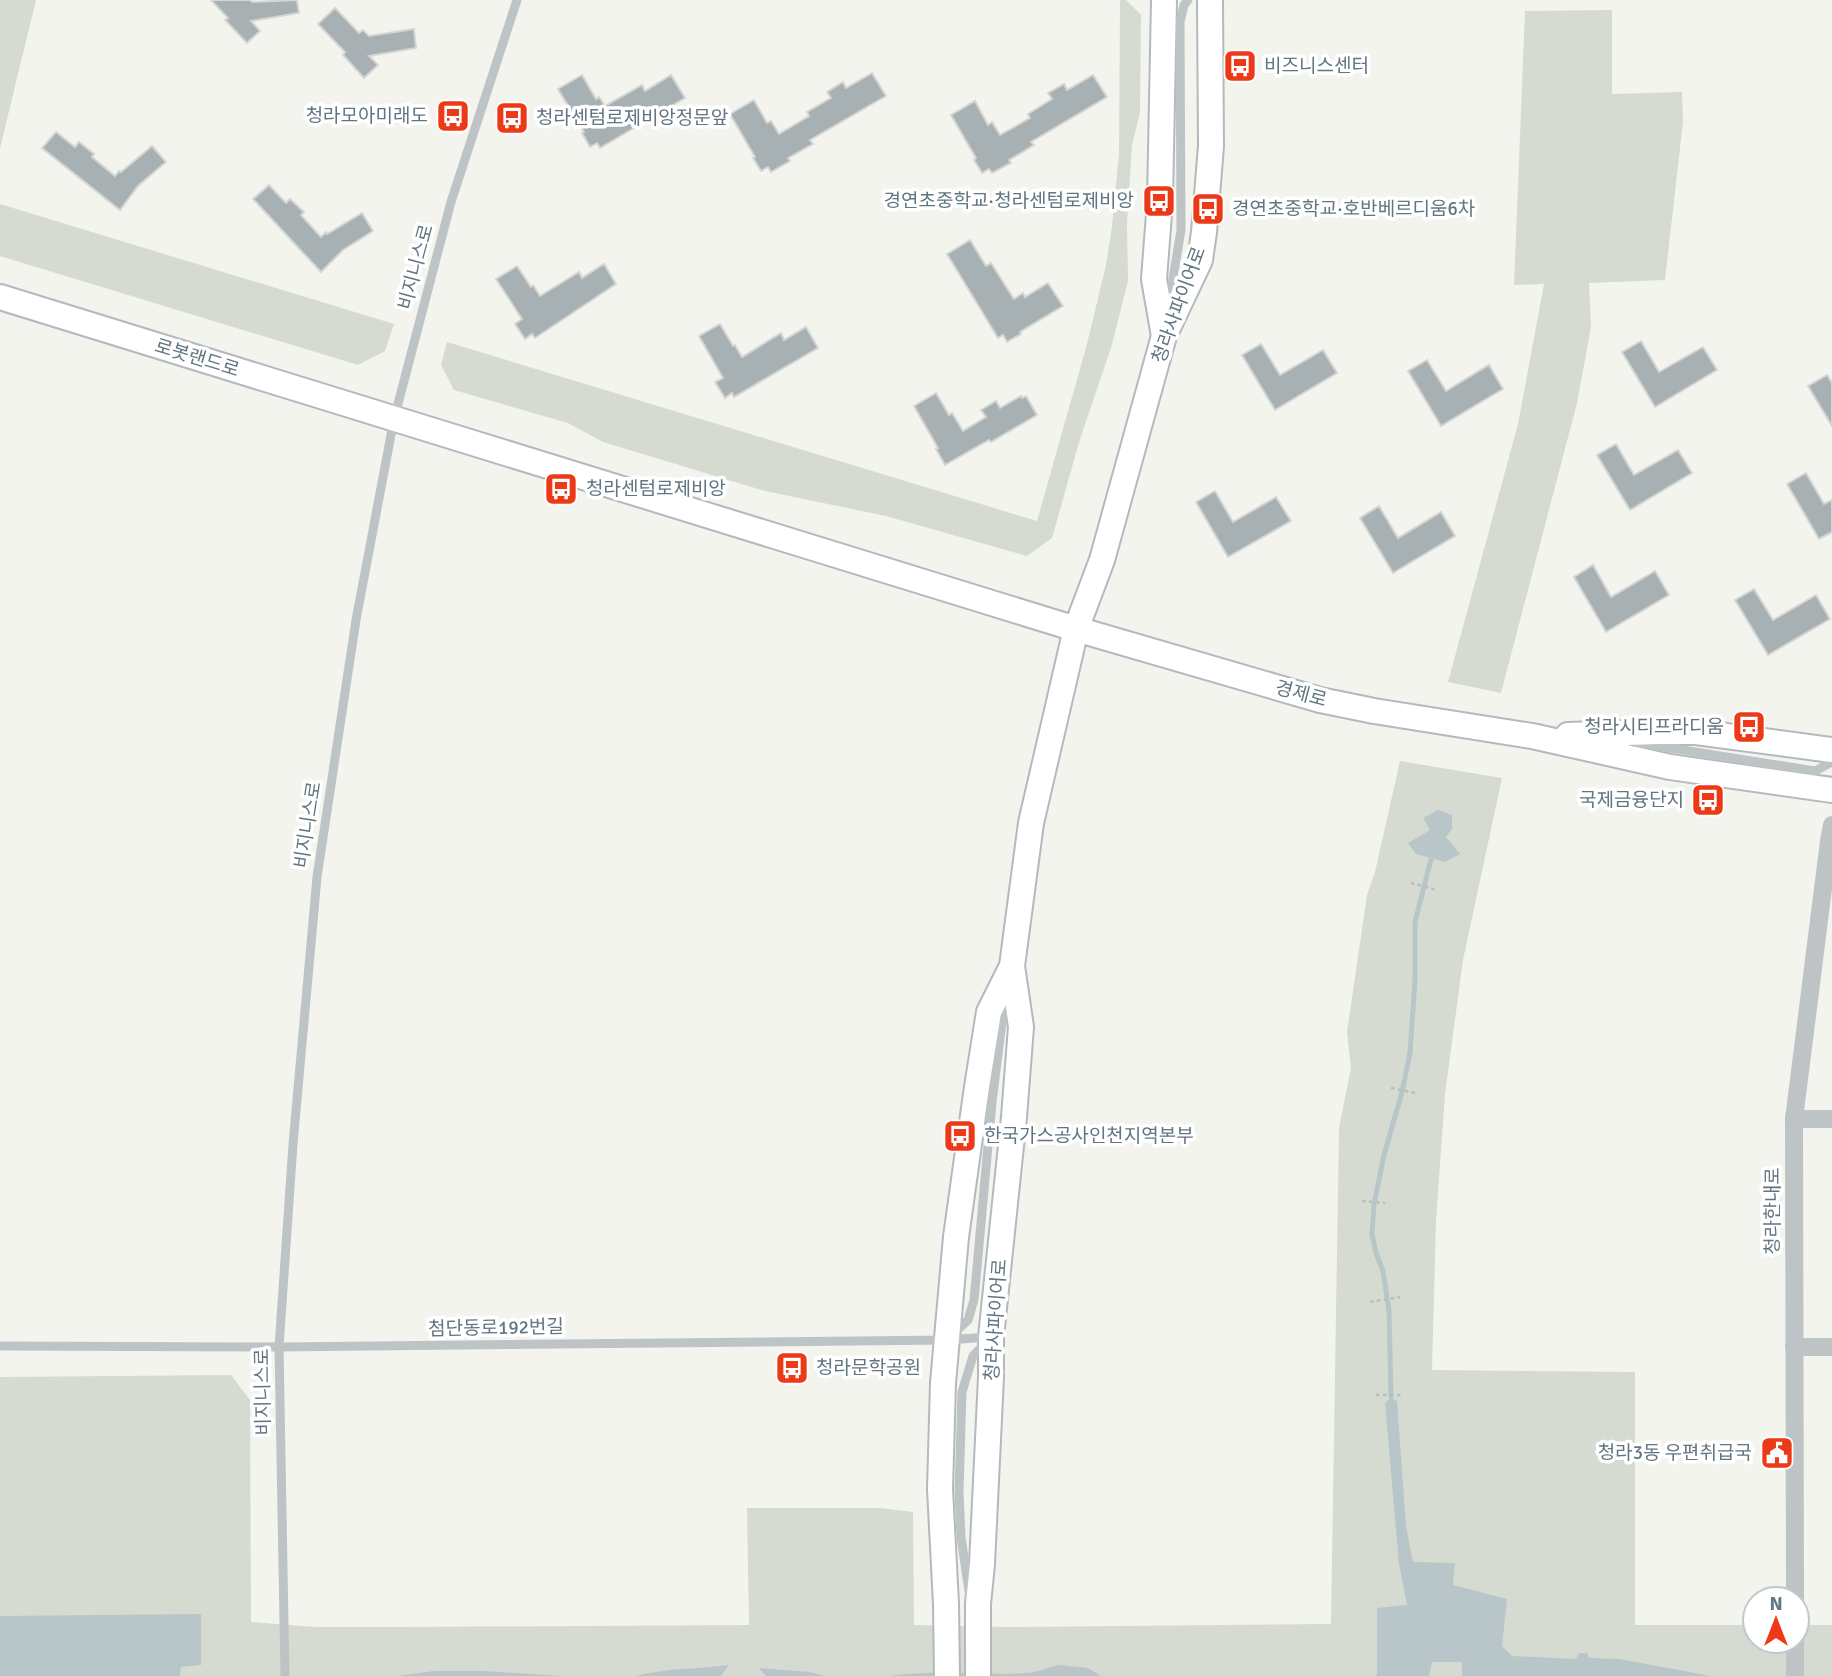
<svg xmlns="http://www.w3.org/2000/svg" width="1832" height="1676" font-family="Signika,'Noto Sans KR',sans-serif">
<rect width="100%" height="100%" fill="#f4f4ef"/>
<!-- green -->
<g fill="#d5dbd0">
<path d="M 0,0 L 36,0 L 0,148 Z"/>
<path d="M 1120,0 L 1126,0 L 1141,15 L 1140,112 L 1132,145 L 1127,224 L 1128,281 L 1111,348 L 1080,439 L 1052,538 L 1027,556 L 886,516 L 765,491 L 603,442 L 568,423 L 454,390 L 441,365 L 447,342 L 1037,521 L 1087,344 L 1106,265 L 1112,226 L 1119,154 Z"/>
<path d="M 1612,10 L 1612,94 L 1682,92 L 1683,122 L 1665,280 L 1589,283 L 1591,327 L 1577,403 L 1501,693 L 1448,682 L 1518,424 L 1544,284 L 1514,285 L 1525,11 Z"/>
<path d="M 0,204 L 394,324 L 385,351 L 358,365 L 0,256 Z"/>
<path d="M 1400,761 L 1502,778 L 1463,960 L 1445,1094 L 1436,1221 L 1432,1370 L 1635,1372 L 1635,1625 L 1755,1625 L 1755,1641 L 1797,1641 L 1797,1625 L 1832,1625 L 1832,1676 L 0,1676 L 0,1377 L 231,1375 L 250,1400 L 251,1622 L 316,1627 L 400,1627 L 749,1625 L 747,1508 L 881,1508 L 913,1512 L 914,1625 L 1005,1627 L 1331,1624 L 1339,1128 L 1351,1068 L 1347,1032 L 1367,895 L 1375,872 Z"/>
</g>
<!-- water -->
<g fill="#b8c6ca">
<path d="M 1438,810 L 1452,815 L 1452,829 L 1446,837 L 1460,854 L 1445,862 L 1416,854 L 1408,843 L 1430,830 L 1423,818 Z"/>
<path d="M 1391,1398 L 1397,1401 L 1406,1526 L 1413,1562 L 1455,1563 L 1453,1585 L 1507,1599 L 1502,1646 L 1512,1656 L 1576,1659 L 1579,1653 L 1587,1653 L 1589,1658 L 1619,1659 L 1711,1676 L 1462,1676 L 1462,1662 L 1432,1662 L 1429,1676 L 1375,1676 L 1377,1674 L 1377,1608 L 1407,1605 L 1399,1564 L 1385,1403 Z"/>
<path d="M 201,1614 L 201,1665 L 181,1667 L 180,1676 L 0,1676 L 0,1616 Z"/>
<path d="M 729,1665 L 721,1676 L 636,1676 C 666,1668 699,1669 729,1665 Z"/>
<path d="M 1059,1665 L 1088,1668 L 1101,1676 L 889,1676 C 935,1669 981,1676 1027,1673 C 1036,1673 1048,1667 1059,1665 Z"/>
<path d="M 759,1668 L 809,1672 L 826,1676 L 766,1676 Z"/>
<path d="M 434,1671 L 484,1671 L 564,1676 L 397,1676 Z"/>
</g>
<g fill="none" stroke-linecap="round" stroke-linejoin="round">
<!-- stream -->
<path stroke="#b8c6ca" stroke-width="5" d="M 1391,1398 L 1389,1310 L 1383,1271 L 1376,1253 L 1372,1234 L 1374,1204 L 1384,1155 L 1402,1092 L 1410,1053 L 1415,980 L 1415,922 L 1431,859"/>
</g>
<!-- building -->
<g fill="#a7b1b4" stroke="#d5d5d3" stroke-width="2">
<path d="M 211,0 L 250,0 L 252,2 L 297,0 L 299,13 L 251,21 L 260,31 L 247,43 L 225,20 L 228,18 Z"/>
<path d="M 335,8 L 359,33 L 363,30 L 369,36 L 414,29 L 416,48 L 369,56 L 378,65 L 364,78 L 343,55 L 345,52 L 318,24 Z"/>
<path d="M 872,73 L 886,96 L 810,140 L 813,144 L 788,158 L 790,161 L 771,172 L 768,167 L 761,171 L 753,158 L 755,157 L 730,114 L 754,100 L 767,123 L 771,121 L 779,134 L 809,116 L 807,112 L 831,98 L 827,92 L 843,82 L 846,88 Z"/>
<path d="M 582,75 L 596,99 L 599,97 L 605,106 L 642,85 L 645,91 L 671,75 L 685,98 L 600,148 L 597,143 L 590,147 L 582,133 L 584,132 L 558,89 Z"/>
<path d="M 1093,75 L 1107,97 L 1031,142 L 1034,145 L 1009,160 L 1011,163 L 992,173 L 989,169 L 982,173 L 974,160 L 976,158 L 951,115 L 975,101 L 988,125 L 992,122 L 1000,135 L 1030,118 L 1028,114 L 1052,99 L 1048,93 L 1064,84 L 1067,90 Z"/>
<path d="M 56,132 L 75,147 L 79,142 L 94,154 L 92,157 L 115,176 L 119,171 L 121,172 L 152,146 L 166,162 L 138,186 L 120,210 L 42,148 Z"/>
<path d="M 269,185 L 286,203 L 290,199 L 304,212 L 301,215 L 321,237 L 326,232 L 327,234 L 362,213 L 373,231 L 343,250 L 321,272 L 253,199 Z"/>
<path d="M 970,240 L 986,266 L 991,263 L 1014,299 L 1023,293 L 1025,297 L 1048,283 L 1063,306 L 1020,332 L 1021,334 L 1007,342 L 1003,335 L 998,338 L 947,254 Z"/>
<path d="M 604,264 L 616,284 L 535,338 L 532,334 L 525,339 L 515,324 L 522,319 L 496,279 L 517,266 L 531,287 L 533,285 L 540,296 L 579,272 L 582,278 Z"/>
<path d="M 720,324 L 733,346 L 735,345 L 742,357 L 781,333 L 784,340 L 806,327 L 818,348 L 734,397 L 732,393 L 725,398 L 715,382 L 723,378 L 699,336 Z"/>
<path d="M 1641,341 L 1659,372 L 1703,347 L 1717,370 L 1655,407 L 1622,352 Z"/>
<path d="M 1261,344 L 1280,375 L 1323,350 L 1337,373 L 1275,410 L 1242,355 Z"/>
<path d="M 1427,360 L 1446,391 L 1489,365 L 1503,389 L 1441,426 L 1408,371 Z"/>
<path d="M 1827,375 L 1832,383 L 1832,426 L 1808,386 Z"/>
<path d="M 936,393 L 949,415 L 952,413 L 963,431 L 986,417 L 981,410 L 996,401 L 1000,408 L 1021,396 L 1022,398 L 1026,396 L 1037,415 L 991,442 L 989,440 L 945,465 L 936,449 L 938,448 L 914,406 Z"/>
<path d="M 1616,444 L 1634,475 L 1678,450 L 1692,473 L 1630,510 L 1597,455 Z"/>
<path d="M 1806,473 L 1824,504 L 1832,500 L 1832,532 L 1819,539 L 1787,484 Z"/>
<path d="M 1215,491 L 1233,522 L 1276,497 L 1291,521 L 1228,557 L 1196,502 Z"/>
<path d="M 1379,506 L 1398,538 L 1441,512 L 1455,536 L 1393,573 L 1360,518 Z"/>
<path d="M 1593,565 L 1611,597 L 1655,571 L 1669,595 L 1606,632 L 1574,577 Z"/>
<path d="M 1754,589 L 1773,620 L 1816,595 L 1830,619 L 1768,655 L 1735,600 Z"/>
</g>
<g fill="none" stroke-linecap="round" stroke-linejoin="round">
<defs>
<g id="secondary">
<path d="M 1164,0 L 1160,201 L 1154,279 L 1164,336"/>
<path d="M 0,297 L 1076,629 L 1320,700 L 1374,711 L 1532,736 L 1670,767 L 1832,790"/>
<path d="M 1568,735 L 1656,732 L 1696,732 L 1832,750"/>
<path d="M 947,1676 L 946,1604 L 940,1489 L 943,1383 L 956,1237 L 977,1087 L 989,1012 L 1012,966 L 1031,823 L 1076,629 L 1102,560 L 1164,336 L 1200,260 L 1204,232 L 1211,146 L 1210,0"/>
<path d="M 978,1676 L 978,1604 L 982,1564 L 991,1377 L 991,1337 L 1014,1117 L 1021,1027 L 1012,966"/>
</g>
</defs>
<!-- secondary casing -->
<use href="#secondary" stroke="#b3b9bd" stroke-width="28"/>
<!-- path -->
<g stroke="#babdbf" stroke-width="2.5" stroke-dasharray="3.5 3.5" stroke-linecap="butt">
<path d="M 1411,883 L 1437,890"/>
<path d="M 1391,1088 L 1415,1093"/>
<path d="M 1362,1201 L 1385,1203"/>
<path d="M 1370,1302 L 1400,1297"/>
<path d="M 1376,1395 L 1402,1395"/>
</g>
<!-- lane -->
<g stroke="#bec4c6" stroke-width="9">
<path d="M 1169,303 L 1181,230 L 1180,22 L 1184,5 L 1188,0"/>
<path d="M 1639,743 L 1815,771 L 1832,762"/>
<path d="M 952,1335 L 968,1320 L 974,1300 L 992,1102 L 1005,998"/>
<path d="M 0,1346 L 279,1347 L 946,1340 L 989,1337"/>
<path d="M 970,1598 L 961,1537 L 959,1492 L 962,1392 L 973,1356 L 985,1343"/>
<path d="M 285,1676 L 279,1347 L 293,1144 L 317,877 L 356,620 L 394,419 L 451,202 L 517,0"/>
</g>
<!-- street -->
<g stroke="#bec4c6" stroke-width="18">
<path d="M 1794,1119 L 1832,1119"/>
<path d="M 1794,1347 L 1832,1347"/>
<path d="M 1795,1599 L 1794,1119 L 1829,841 L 1832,825"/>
<path d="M 1795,1641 L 1795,1676"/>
</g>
<!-- secondary -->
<use href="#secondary" stroke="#fff" stroke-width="24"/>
</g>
<!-- icons -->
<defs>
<symbol id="bus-square" viewBox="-11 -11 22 22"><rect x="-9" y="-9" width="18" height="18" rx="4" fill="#ec3a18" stroke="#fff"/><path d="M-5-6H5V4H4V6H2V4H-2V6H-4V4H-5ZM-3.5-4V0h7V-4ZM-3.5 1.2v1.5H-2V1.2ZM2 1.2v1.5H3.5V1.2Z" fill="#fff"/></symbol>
<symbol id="civic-square" viewBox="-11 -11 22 22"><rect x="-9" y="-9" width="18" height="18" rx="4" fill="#ec3a18" stroke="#fff"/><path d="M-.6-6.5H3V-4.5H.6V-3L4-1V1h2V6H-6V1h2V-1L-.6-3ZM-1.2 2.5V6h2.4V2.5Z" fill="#fff"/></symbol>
</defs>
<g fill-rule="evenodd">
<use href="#bus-square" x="1221" y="47" width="38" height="38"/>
<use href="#bus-square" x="434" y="97" width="38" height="38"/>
<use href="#bus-square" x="493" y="99" width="38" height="38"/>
<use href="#bus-square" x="1140" y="182" width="38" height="38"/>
<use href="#bus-square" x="1189" y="190" width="38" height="38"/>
<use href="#bus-square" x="542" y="470" width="38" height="38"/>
<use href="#bus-square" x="1730" y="708" width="38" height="38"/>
<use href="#bus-square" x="1689" y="781" width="38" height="38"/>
<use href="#bus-square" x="941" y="1117" width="38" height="38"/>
<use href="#bus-square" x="773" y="1349" width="38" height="38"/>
<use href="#civic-square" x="1758" y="1434" width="38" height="38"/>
</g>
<g text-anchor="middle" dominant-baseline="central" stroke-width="7" stroke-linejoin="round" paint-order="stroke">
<!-- poi labels -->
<g font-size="19" fill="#617682" stroke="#fff" text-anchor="start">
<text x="1264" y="66">비즈니스센터</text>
<text x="428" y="116" text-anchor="end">청라모아미래도</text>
<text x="536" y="118">청라센텀로제비앙정문앞</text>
<text x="1134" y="201" text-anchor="end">경연초중학교·청라센텀로제비앙</text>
<text x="1232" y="209">경연초중학교·호반베르디움6차</text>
<text x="586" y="489">청라센텀로제비앙</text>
<text x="1724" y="727" text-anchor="end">청라시티프라디움</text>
<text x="1684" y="800" text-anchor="end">국제금융단지</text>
<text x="984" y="1136">한국가스공사인천지역본부</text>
<text x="816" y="1368">청라문학공원</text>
<text x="1752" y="1453" text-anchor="end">청라3동 우편취급국</text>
</g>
<!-- street labels -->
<g font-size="19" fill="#617682" stroke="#fff">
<text transform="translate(416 267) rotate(-75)">비지니스로</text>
<text transform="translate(1179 305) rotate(-70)">청라사파이어로</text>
<text transform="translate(197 358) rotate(17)">로봇랜드로</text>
<text transform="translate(1301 694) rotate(15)">경제로</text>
<text transform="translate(308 825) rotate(-81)">비지니스로</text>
<text transform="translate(1773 1211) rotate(-90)">청라한내로</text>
<text transform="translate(996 1320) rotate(-86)">청라사파이어로</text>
<text transform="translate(496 1328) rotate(-1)">첨단동로192번길</text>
<text transform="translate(263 1392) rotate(-91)">비지니스로</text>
</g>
</g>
<!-- north arrow -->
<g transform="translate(1776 1620)"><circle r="33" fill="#ffffff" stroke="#c0c8cd" stroke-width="2"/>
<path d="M0-5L12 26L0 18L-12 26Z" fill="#ec3a18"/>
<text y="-10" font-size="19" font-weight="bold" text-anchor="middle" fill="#617682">N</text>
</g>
</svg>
